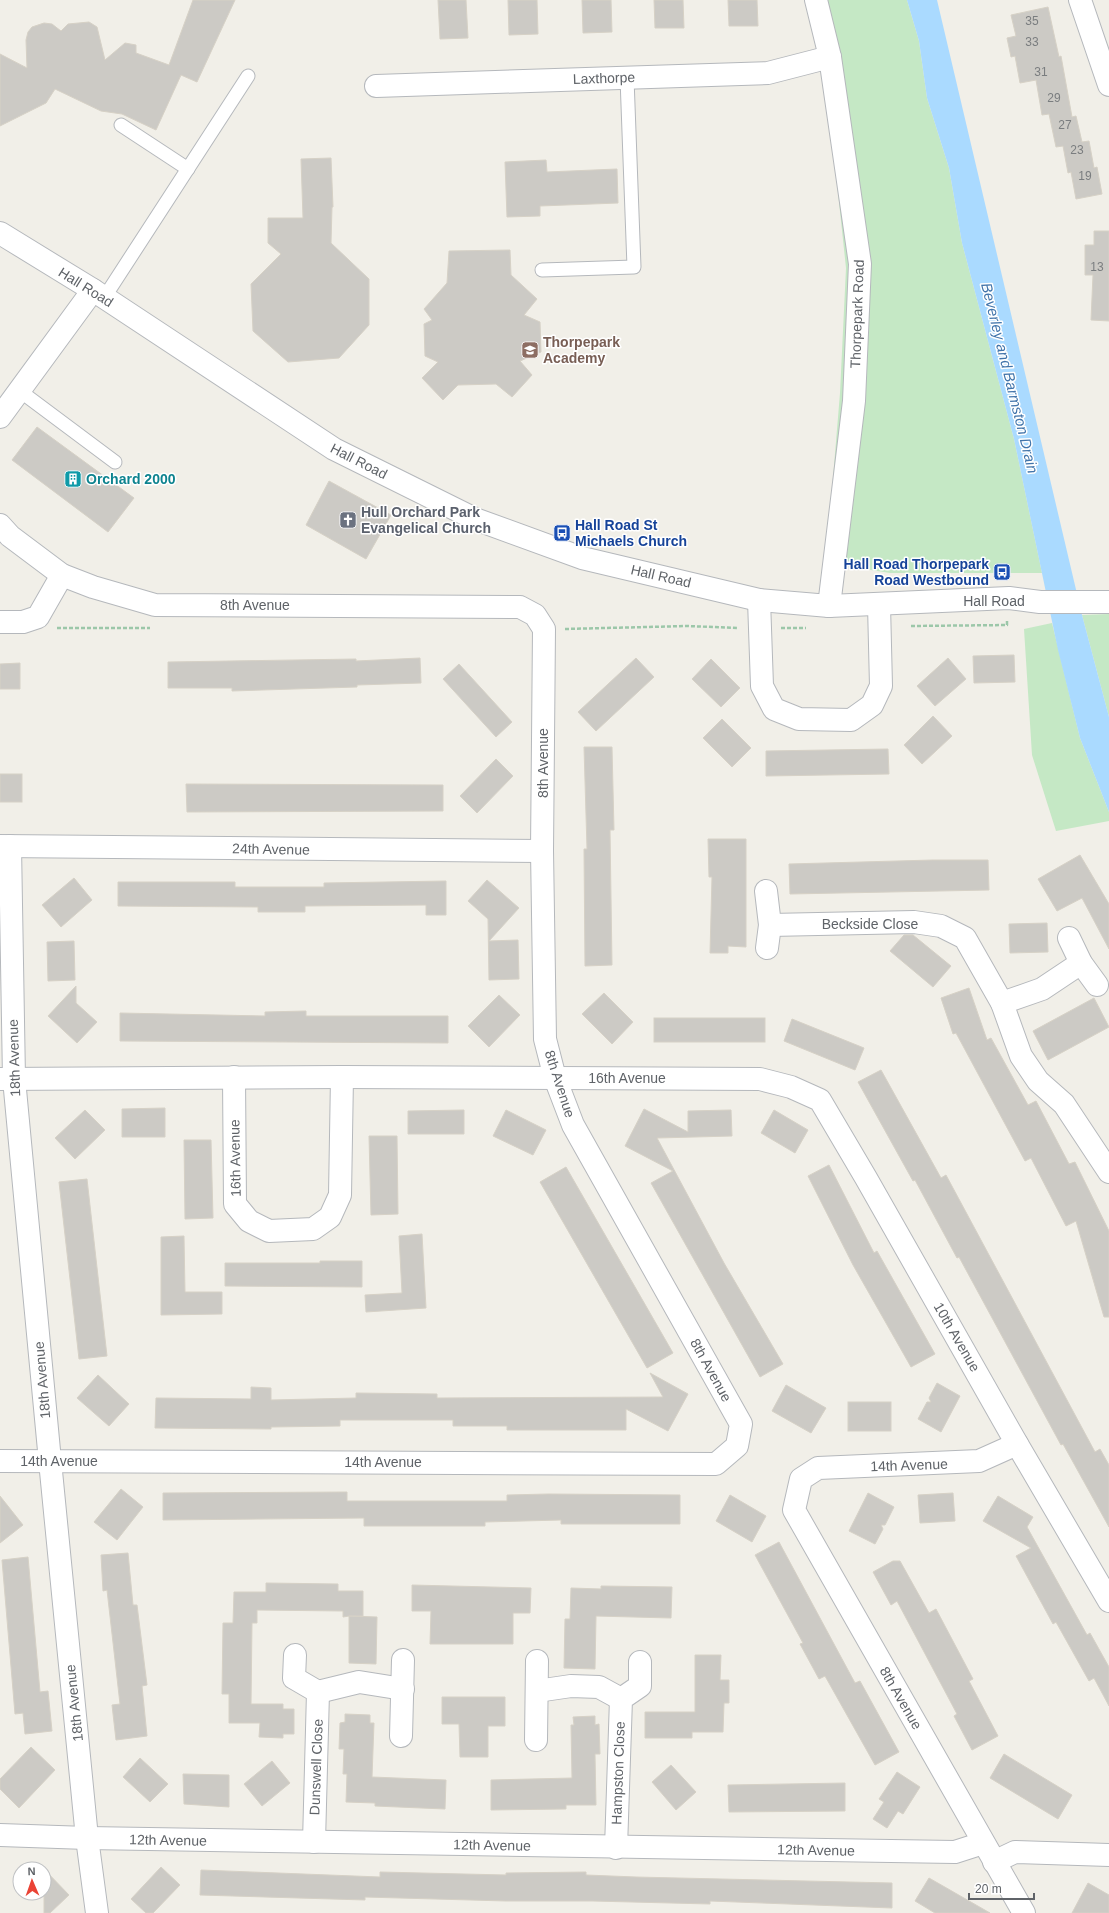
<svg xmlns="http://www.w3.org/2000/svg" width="1109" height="1913" font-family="Helvetica,sans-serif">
<rect width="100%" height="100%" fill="#f1efe8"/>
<!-- green -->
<g fill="#c5e8c5">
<path d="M 807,0 L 907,0 L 919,41 L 927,98 L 949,168 L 962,243 L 1014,439 L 1042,573 L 890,573 L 826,563 L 840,393 L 846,268 L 827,89 Z"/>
<path d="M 1109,614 L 1109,717 L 1082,615 Z"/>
<path d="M 1052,623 L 1080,738 L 1109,812 L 1109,821 L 1056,831 L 1032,755 L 1024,629 Z"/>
</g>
<!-- water -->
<path fill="#aadaff" d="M 907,0 L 937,0 L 1082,615 L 1109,717 L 1109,812 L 1080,738 L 1058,650 L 1014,439 L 962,243 L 949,168 L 927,98 L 919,41 Z"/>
<!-- building -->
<g fill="#cccac5" stroke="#d6d1c6">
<path d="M 193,0 L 235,0 L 197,82 L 181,75 L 156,130 L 122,114 L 101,111 L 55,89 L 46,103 L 0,126 L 0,54 L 27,68 L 26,40 L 28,32 L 32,27 L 44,23 L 52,24 L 61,31 L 68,24 L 89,22 L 97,27 L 105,60 L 125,43 L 136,45 L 136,53 L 169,65 Z"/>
<path d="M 438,0 L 466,0 L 468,38 L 440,39 Z"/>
<path d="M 508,0 L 537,0 L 538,34 L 509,35 Z"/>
<path d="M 582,0 L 611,0 L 612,32 L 583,33 Z"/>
<path d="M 654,0 L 683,0 L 684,28 L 655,28 Z"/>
<path d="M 728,0 L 757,0 L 758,26 L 729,26 Z"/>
<path d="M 1048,7 L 1059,57 L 1061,56 L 1072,117 L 1076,116 L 1082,142 L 1089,141 L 1094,168 L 1097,167 L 1102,194 L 1076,199 L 1071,172 L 1068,173 L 1063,146 L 1056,147 L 1049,114 L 1042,115 L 1036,80 L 1020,83 L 1015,56 L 1011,57 L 1007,38 L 1016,36 L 1011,15 Z"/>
<path d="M 331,158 L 333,207 L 332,207 L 331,243 L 369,279 L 369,325 L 339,358 L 288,362 L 253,331 L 251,284 L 281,254 L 268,243 L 268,218 L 303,218 L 301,159 Z"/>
<path d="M 546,160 L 547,172 L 617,169 L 618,203 L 540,206 L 540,216 L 507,217 L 505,162 Z"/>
<path d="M 1094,231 L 1109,231 L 1109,321 L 1091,320 L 1093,275 L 1085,275 L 1085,245 L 1094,245 Z"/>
<path d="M 510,250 L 511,275 L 537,299 L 524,315 L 540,322 L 541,352 L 520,361 L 532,375 L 512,397 L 496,384 L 458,385 L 443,400 L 422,378 L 438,362 L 425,356 L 424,324 L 432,320 L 424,309 L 447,283 L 449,251 Z"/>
<path d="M 37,427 L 134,498 L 108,532 L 12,460 Z"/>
<path d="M 329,481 L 391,515 L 366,559 L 306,525 Z"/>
<path d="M 1014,655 L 1015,682 L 974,683 L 973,656 Z"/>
<path d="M 420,658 L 421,683 L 357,685 L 357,687 L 232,691 L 232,688 L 168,688 L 168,662 L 356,659 L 356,661 Z"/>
<path d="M 636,658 L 654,677 L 596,731 L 578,712 Z"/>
<path d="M 948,658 L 966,679 L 935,706 L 917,686 Z"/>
<path d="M 711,659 L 740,688 L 721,707 L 692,679 Z"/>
<path d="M 20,663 L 20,689 L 0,689 L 0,664 Z"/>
<path d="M 459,664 L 512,722 L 496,737 L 443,679 Z"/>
<path d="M 933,716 L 952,736 L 922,764 L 904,745 Z"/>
<path d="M 722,719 L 751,748 L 732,767 L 703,738 Z"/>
<path d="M 584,747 L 612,747 L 614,830 L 610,830 L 612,965 L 585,966 L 584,849 L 587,849 Z"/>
<path d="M 888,749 L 889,774 L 766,776 L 766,751 Z"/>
<path d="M 496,759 L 513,776 L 477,813 L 460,796 Z"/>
<rect x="0" y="774" width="22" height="28"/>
<path d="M 186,784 L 443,785 L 443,811 L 187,812 Z"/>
<path d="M 708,839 L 746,839 L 746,947 L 728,946 L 728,953 L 710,953 L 712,877 L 709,877 Z"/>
<path d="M 1080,855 L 1109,904 L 1109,949 L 1082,898 L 1057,911 L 1038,879 Z"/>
<path d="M 933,860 L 988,860 L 989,890 L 790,894 L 789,864 Z"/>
<path d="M 74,878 L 92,900 L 61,927 L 42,905 Z"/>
<path d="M 487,880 L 519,908 L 489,941 L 518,940 L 519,979 L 489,980 L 488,919 L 468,901 Z"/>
<path d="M 446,881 L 446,915 L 426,915 L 426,905 L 305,906 L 305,912 L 258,912 L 258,907 L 118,906 L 118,882 L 235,882 L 235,887 L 324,887 L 324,883 Z"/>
<path d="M 1047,923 L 1048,952 L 1010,953 L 1009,924 Z"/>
<path d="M 904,935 L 913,935 L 951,966 L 933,987 L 890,951 Z"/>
<path d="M 74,941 L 75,980 L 48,981 L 47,942 Z"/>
<path d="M 76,986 L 76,1003 L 97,1022 L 77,1043 L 48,1016 Z"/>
<path d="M 969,988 L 987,1040 L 991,1038 L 1028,1105 L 1036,1101 L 1069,1164 L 1075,1162 L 1109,1231 L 1109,1317 L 1104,1317 L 1076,1221 L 1066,1226 L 1031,1158 L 1025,1161 L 956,1033 L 953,1034 L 941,998 Z"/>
<path d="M 604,993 L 633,1022 L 612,1044 L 582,1014 Z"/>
<path d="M 499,995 L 520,1015 L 489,1047 L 468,1026 Z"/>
<path d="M 1094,998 L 1109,1027 L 1048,1060 L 1033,1031 Z"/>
<path d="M 306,1011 L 306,1016 L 448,1016 L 448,1043 L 120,1041 L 120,1013 L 265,1016 L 265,1012 Z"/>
<rect x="654" y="1018" width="111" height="24"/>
<path d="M 792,1019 L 864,1048 L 855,1070 L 784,1041 Z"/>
<path d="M 881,1070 L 941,1178 L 946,1175 L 1095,1452 L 1100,1449 L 1109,1465 L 1109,1527 L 1063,1444 L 1061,1445 L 959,1257 L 957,1258 L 915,1180 L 913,1181 L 858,1082 Z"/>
<path d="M 165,1108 L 165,1137 L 122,1137 L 122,1109 Z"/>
<path d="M 644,1109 L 688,1132 L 688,1111 L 731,1110 L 732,1136 L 657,1138 L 724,1263 L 783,1364 L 760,1377 L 651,1183 L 673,1171 L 625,1146 Z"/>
<path d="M 85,1110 L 105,1130 L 75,1159 L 55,1138 Z"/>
<path d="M 464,1110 L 464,1134 L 408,1134 L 408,1111 Z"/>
<path d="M 506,1110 L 546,1130 L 533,1155 L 493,1136 Z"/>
<path d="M 774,1110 L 808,1130 L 795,1153 L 761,1133 Z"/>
<path d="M 369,1136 L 397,1136 L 398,1214 L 371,1215 Z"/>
<path d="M 184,1140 L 211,1140 L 213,1218 L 185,1219 Z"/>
<path d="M 829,1165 L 874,1253 L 877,1251 L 935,1354 L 911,1367 L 853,1265 L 808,1176 Z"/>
<path d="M 566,1167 L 673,1353 L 647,1368 L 540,1182 Z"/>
<path d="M 87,1179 L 107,1356 L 79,1359 L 59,1182 Z"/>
<path d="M 422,1234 L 426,1308 L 366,1312 L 365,1295 L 402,1293 L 399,1236 Z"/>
<path d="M 184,1236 L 185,1292 L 222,1292 L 222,1314 L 161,1315 L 161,1237 Z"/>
<path d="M 320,1261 L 362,1261 L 362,1287 L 225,1286 L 225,1263 L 320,1263 Z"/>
<path d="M 650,1373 L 688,1394 L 668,1431 L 626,1409 L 626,1430 L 507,1430 L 507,1426 L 453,1426 L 453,1420 L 340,1420 L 340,1426 L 271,1427 L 271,1429 L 155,1428 L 156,1398 L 251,1399 L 251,1387 L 271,1388 L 271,1400 L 356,1398 L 356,1393 L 437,1394 L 437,1398 L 663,1397 Z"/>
<path d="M 98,1375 L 129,1404 L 109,1426 L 77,1398 Z"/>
<path d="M 937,1383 L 960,1396 L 941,1432 L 918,1419 L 927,1402 L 931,1402 L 929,1398 Z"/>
<path d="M 786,1385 L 826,1408 L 811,1433 L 772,1411 Z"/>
<rect x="848" y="1402" width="43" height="29"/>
<path d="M 121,1489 L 143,1507 L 117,1540 L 94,1522 Z"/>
<path d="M 347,1492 L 347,1501 L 507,1501 L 507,1495 L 548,1494 L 680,1495 L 680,1524 L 561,1524 L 561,1520 L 485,1522 L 485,1526 L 364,1526 L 364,1518 L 163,1520 L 163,1493 Z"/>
<path d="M 868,1493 L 894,1507 L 885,1525 L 881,1525 L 883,1529 L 875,1544 L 849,1531 Z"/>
<path d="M 953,1493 L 955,1521 L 920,1523 L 918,1495 Z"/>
<path d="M 730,1495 L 766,1516 L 752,1542 L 716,1521 Z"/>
<path d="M 0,1496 L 23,1525 L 0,1543 Z"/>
<path d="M 998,1496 L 1033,1517 L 1027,1527 L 1087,1635 L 1090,1633 L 1109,1667 L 1109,1706 L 1094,1678 L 1089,1681 L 1056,1622 L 1053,1624 L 1016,1556 L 1031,1548 L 983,1521 Z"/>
<path d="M 779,1542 L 855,1683 L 860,1681 L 899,1752 L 875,1765 L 825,1676 L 819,1679 L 800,1644 L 803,1643 L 755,1555 Z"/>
<path d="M 128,1553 L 133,1605 L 137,1605 L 147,1685 L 142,1686 L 147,1736 L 116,1740 L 112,1705 L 120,1704 L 107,1590 L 103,1591 L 101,1555 Z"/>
<path d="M 28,1557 L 40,1692 L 48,1691 L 52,1731 L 25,1734 L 23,1713 L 15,1714 L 2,1560 Z"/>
<path d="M 893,1561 L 900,1561 L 929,1613 L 936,1609 L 973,1679 L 969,1681 L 998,1736 L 972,1750 L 954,1716 L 957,1714 L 897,1601 L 891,1605 L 873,1572 Z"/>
<path d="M 266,1583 L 338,1584 L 338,1591 L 363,1591 L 363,1616 L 349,1616 L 377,1617 L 376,1664 L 349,1663 L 349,1616 L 343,1617 L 343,1611 L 257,1610 L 257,1623 L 252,1623 L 251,1704 L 283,1704 L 283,1709 L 294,1709 L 294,1734 L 283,1734 L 283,1738 L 259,1737 L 260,1723 L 229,1723 L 229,1694 L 222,1694 L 223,1623 L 233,1623 L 234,1592 L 266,1592 Z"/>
<path d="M 412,1585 L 531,1588 L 530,1613 L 513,1613 L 513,1644 L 430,1644 L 431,1611 L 412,1611 Z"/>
<path d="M 601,1586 L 672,1587 L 671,1618 L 596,1616 L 595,1669 L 564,1668 L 565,1619 L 570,1619 L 571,1588 L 601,1589 Z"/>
<path d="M 695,1655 L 721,1655 L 720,1680 L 729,1680 L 729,1703 L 724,1703 L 723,1732 L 692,1732 L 692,1738 L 645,1738 L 645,1712 L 695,1712 Z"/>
<path d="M 442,1697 L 505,1697 L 505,1726 L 488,1726 L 488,1757 L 460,1757 L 459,1724 L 442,1724 Z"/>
<path d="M 345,1714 L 370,1715 L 370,1723 L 374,1723 L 372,1777 L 446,1780 L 445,1809 L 375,1806 L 375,1803 L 346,1802 L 347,1774 L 343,1774 L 344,1749 L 339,1749 L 340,1723 L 345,1722 Z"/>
<path d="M 595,1716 L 595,1725 L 599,1724 L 600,1754 L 595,1754 L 596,1805 L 566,1805 L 566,1809 L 491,1810 L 491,1780 L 572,1778 L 571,1725 L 574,1725 L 573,1717 Z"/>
<path d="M 31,1747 L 55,1770 L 19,1808 L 0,1789 L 0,1779 Z"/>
<path d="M 1004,1754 L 1072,1795 L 1058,1819 L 990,1778 Z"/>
<path d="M 140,1758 L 168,1784 L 150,1802 L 123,1777 Z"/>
<path d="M 272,1761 L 290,1783 L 262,1806 L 244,1784 Z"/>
<path d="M 671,1765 L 696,1792 L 676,1810 L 652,1782 Z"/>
<path d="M 897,1772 L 920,1787 L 903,1814 L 898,1811 L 887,1828 L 873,1819 L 884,1802 L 879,1799 Z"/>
<path d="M 183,1774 L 229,1775 L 229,1807 L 184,1804 Z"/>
<path d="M 845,1783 L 845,1811 L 729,1812 L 728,1785 Z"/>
<path d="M 161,1867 L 180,1885 L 153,1913 L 146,1913 L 131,1899 Z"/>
<path d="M 44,1869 L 69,1895 L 50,1913 L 44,1913 Z"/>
<path d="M 201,1870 L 380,1877 L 380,1872 L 506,1875 L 506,1873 L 586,1872 L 586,1875 L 636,1877 L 892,1883 L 892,1908 L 710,1901 L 710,1904 L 593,1901 L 506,1901 L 365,1897 L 365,1900 L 200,1895 Z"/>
<path d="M 929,1878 L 950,1890 L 990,1913 L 935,1913 L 915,1901 Z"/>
<path d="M 1088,1883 L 1109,1895 L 1109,1913 L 1072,1913 Z"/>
</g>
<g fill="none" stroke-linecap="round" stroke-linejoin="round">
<defs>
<g id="service">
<path d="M 121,125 L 188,169"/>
<path d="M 542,270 L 634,267 L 627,78"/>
<path d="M 104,298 L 248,76"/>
<path d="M 20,391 L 115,462"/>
</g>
<g id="minor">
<path d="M 816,0 L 830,57 L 860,264 L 854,401 L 829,606"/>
<path d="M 1080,0 L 1109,85"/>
<path d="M 376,86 L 768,73 L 830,57"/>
<path d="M 0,417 L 93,290"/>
<path d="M 0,525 L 10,536 L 62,575 L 93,587 L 155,605 L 520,607 L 535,615 L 544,629 L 542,851 L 545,1039 L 555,1078 L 573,1125 L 741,1424 L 737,1446 L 716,1464 L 0,1461"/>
<path d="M 759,600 L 762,686 L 774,709 L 799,719 L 851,720 L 872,705 L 881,686 L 879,605"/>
<path d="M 0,622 L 23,622 L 38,617 L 62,575"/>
<path d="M 0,846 L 542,851"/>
<path d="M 10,846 L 14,1079 L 50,1461 L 87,1838 L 97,1913"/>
<path d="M 766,891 L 770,925 L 767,948"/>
<path d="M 770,925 L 914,922 L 941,926 L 965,938 L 1002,1003 L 1021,1056 L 1038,1081 L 1064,1104 L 1109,1172"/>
<path d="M 1069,938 L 1081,963 L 1097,985"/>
<path d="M 1002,1003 L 1042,989 L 1081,963"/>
<path d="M 234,1077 L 235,1204 L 249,1221 L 269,1231 L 313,1229 L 330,1217 L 340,1195 L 342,1077"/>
<path d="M 0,1079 L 342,1077 L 760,1079 L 791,1087 L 820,1100 L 866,1178 L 1017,1444 L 1109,1601"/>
<path d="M 1017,1444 L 979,1461 L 818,1468 L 801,1479 L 794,1510 L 1024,1913"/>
<path d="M 295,1655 L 294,1678 L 318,1692 L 314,1842"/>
<path d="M 537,1691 L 571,1686 L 599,1687 L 621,1699"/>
<path d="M 318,1692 L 359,1682 L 403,1689"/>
<path d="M 401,1736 L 403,1660"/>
<path d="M 536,1740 L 537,1661"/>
<path d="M 0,1835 L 87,1838 L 955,1852 L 983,1843"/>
<path d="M 616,1848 L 621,1699 L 640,1686 L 640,1662"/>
<path d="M 994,1862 L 1015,1852 L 1109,1855"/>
</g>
<path id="tertiary" d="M 0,233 L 93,290 L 334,449 L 475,519 L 582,558 L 759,600 L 829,606 L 1009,598 L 1040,602 L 1109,602"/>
</defs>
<!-- service casing -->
<use href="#service" stroke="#b5b8bc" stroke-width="15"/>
<!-- minor casing -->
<use href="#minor" stroke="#b5b8bc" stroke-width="24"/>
<!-- tertiary casing -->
<use href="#tertiary" stroke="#b5b8bc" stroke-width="24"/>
<!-- path -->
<g stroke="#9cc7a9" stroke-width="2.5" stroke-dasharray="4 2" stroke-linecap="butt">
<path d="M 911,626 L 1007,625 L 1007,620"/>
<path d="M 57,628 L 150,628"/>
<path d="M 781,628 L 806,628"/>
<path d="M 565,629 L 687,626 L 738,628"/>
</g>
<!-- service -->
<use href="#service" stroke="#fff" stroke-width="13"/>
<!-- minor -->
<use href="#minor" stroke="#fff" stroke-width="22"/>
<!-- tertiary -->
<use href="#tertiary" stroke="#fff" stroke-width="22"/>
</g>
<!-- icons -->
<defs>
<symbol id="school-square" viewBox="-11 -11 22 22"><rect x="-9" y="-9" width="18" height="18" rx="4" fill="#8d6e63" stroke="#fff"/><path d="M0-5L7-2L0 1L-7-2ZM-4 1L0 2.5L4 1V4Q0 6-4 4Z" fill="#fff"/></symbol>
<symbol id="building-square" viewBox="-11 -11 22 22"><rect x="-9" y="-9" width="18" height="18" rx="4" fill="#0f9aa8" stroke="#fff"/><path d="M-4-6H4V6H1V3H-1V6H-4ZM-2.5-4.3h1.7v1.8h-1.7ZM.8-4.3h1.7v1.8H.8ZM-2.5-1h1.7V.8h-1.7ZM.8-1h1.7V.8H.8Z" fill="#fff"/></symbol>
<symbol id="church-square" viewBox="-11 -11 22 22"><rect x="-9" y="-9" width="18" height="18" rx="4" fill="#6b7280" stroke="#fff"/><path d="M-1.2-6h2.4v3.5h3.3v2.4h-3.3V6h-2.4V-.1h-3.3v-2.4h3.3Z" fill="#fff"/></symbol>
<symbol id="bus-square" viewBox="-11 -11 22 22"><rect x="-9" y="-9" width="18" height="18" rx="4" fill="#1a4fb4" stroke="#fff"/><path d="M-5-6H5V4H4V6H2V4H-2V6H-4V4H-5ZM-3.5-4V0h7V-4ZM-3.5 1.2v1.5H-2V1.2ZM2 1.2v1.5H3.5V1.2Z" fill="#fff"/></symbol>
</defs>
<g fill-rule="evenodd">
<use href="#school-square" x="520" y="340" width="20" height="20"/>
<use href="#building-square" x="63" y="469" width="20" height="20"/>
<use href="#church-square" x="338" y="510" width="20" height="20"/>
<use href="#bus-square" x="552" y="523" width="20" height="20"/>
<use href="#bus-square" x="992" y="562" width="20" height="20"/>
</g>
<g text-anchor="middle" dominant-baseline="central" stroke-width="3" stroke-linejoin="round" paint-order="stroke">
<!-- number labels -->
<g font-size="12" fill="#7a7d7f">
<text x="1032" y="21">35</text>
<text x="1032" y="42">33</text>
<text x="1041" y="72">31</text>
<text x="1054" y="98">29</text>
<text x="1065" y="125">27</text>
<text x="1077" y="150">23</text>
<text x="1085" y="176">19</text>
<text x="1097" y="267">13</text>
</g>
<!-- street labels -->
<g font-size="14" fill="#5f6368" stroke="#fff">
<text transform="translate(604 78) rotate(-2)">Laxthorpe</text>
<text transform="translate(86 287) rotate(32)">Hall Road</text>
<text transform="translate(857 314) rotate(-88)">Thorpepark Road</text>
<text transform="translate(359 461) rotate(27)">Hall Road</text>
<text transform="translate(661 576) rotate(13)">Hall Road</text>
<text x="994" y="601">Hall Road</text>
<text x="255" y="605">8th Avenue</text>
<text transform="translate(543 763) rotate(-90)">8th Avenue</text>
<text transform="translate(271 849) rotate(1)">24th Avenue</text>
<text x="870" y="924">Beckside Close</text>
<text transform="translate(14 1058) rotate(-92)">18th Avenue</text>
<text x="627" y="1078">16th Avenue</text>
<text transform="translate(560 1084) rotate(72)">8th Avenue</text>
<text transform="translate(235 1158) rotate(-91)">16th Avenue</text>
<text transform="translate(957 1337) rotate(60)">10th Avenue</text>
<text transform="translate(711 1370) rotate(61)">8th Avenue</text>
<text transform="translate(42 1380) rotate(-95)">18th Avenue</text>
<text x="59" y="1461">14th Avenue</text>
<text x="383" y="1462">14th Avenue</text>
<text transform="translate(909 1465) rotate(-2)">14th Avenue</text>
<text transform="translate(901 1698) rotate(60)">8th Avenue</text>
<text transform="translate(74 1703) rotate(-96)">18th Avenue</text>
<text transform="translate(316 1767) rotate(-88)">Dunswell Close</text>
<text transform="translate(618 1773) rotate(-88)">Hampston Close</text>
<text transform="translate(168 1840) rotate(1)">12th Avenue</text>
<text transform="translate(492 1845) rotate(1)">12th Avenue</text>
<text transform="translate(816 1850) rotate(1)">12th Avenue</text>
</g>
<!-- education labels -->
<g font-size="14" font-weight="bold" fill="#785e54" stroke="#fff" text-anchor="start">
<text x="543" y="342">Thorpepark<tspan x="543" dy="16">Academy</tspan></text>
</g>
<!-- culture labels -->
<g font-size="14" font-weight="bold" fill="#0d838f" stroke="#fff" text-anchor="start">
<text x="86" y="479">Orchard 2000</text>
</g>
<!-- worship labels -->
<g font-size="14" font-weight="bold" fill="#5b616d" stroke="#fff" text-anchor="start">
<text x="361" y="512">Hull Orchard Park<tspan x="361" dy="16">Evangelical Church</tspan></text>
</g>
<!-- transit labels -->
<g font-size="14" font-weight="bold" fill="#164399" stroke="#fff" text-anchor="start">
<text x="575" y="525">Hall Road St<tspan x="575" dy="16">Michaels Church</tspan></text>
<text x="989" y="564" text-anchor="end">Hall Road Thorpepark<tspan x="989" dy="16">Road Westbound</tspan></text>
</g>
<!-- water labels -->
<g font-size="15" font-style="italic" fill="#4174aa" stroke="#fff">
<text transform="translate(1010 378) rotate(76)">Beverley and Barmston Drain</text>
</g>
</g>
<!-- north arrow -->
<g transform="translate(32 1881) rotate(358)"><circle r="19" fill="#ffffff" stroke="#bfc1c3"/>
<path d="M0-3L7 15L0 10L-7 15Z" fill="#ea4335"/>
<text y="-6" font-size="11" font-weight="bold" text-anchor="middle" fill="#5f6368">N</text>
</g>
<!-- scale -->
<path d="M969 1893v6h65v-6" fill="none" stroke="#5f6368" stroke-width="2"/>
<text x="975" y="1893" font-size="12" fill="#5f6368" stroke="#ffffff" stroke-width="3" paint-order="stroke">20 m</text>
</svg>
